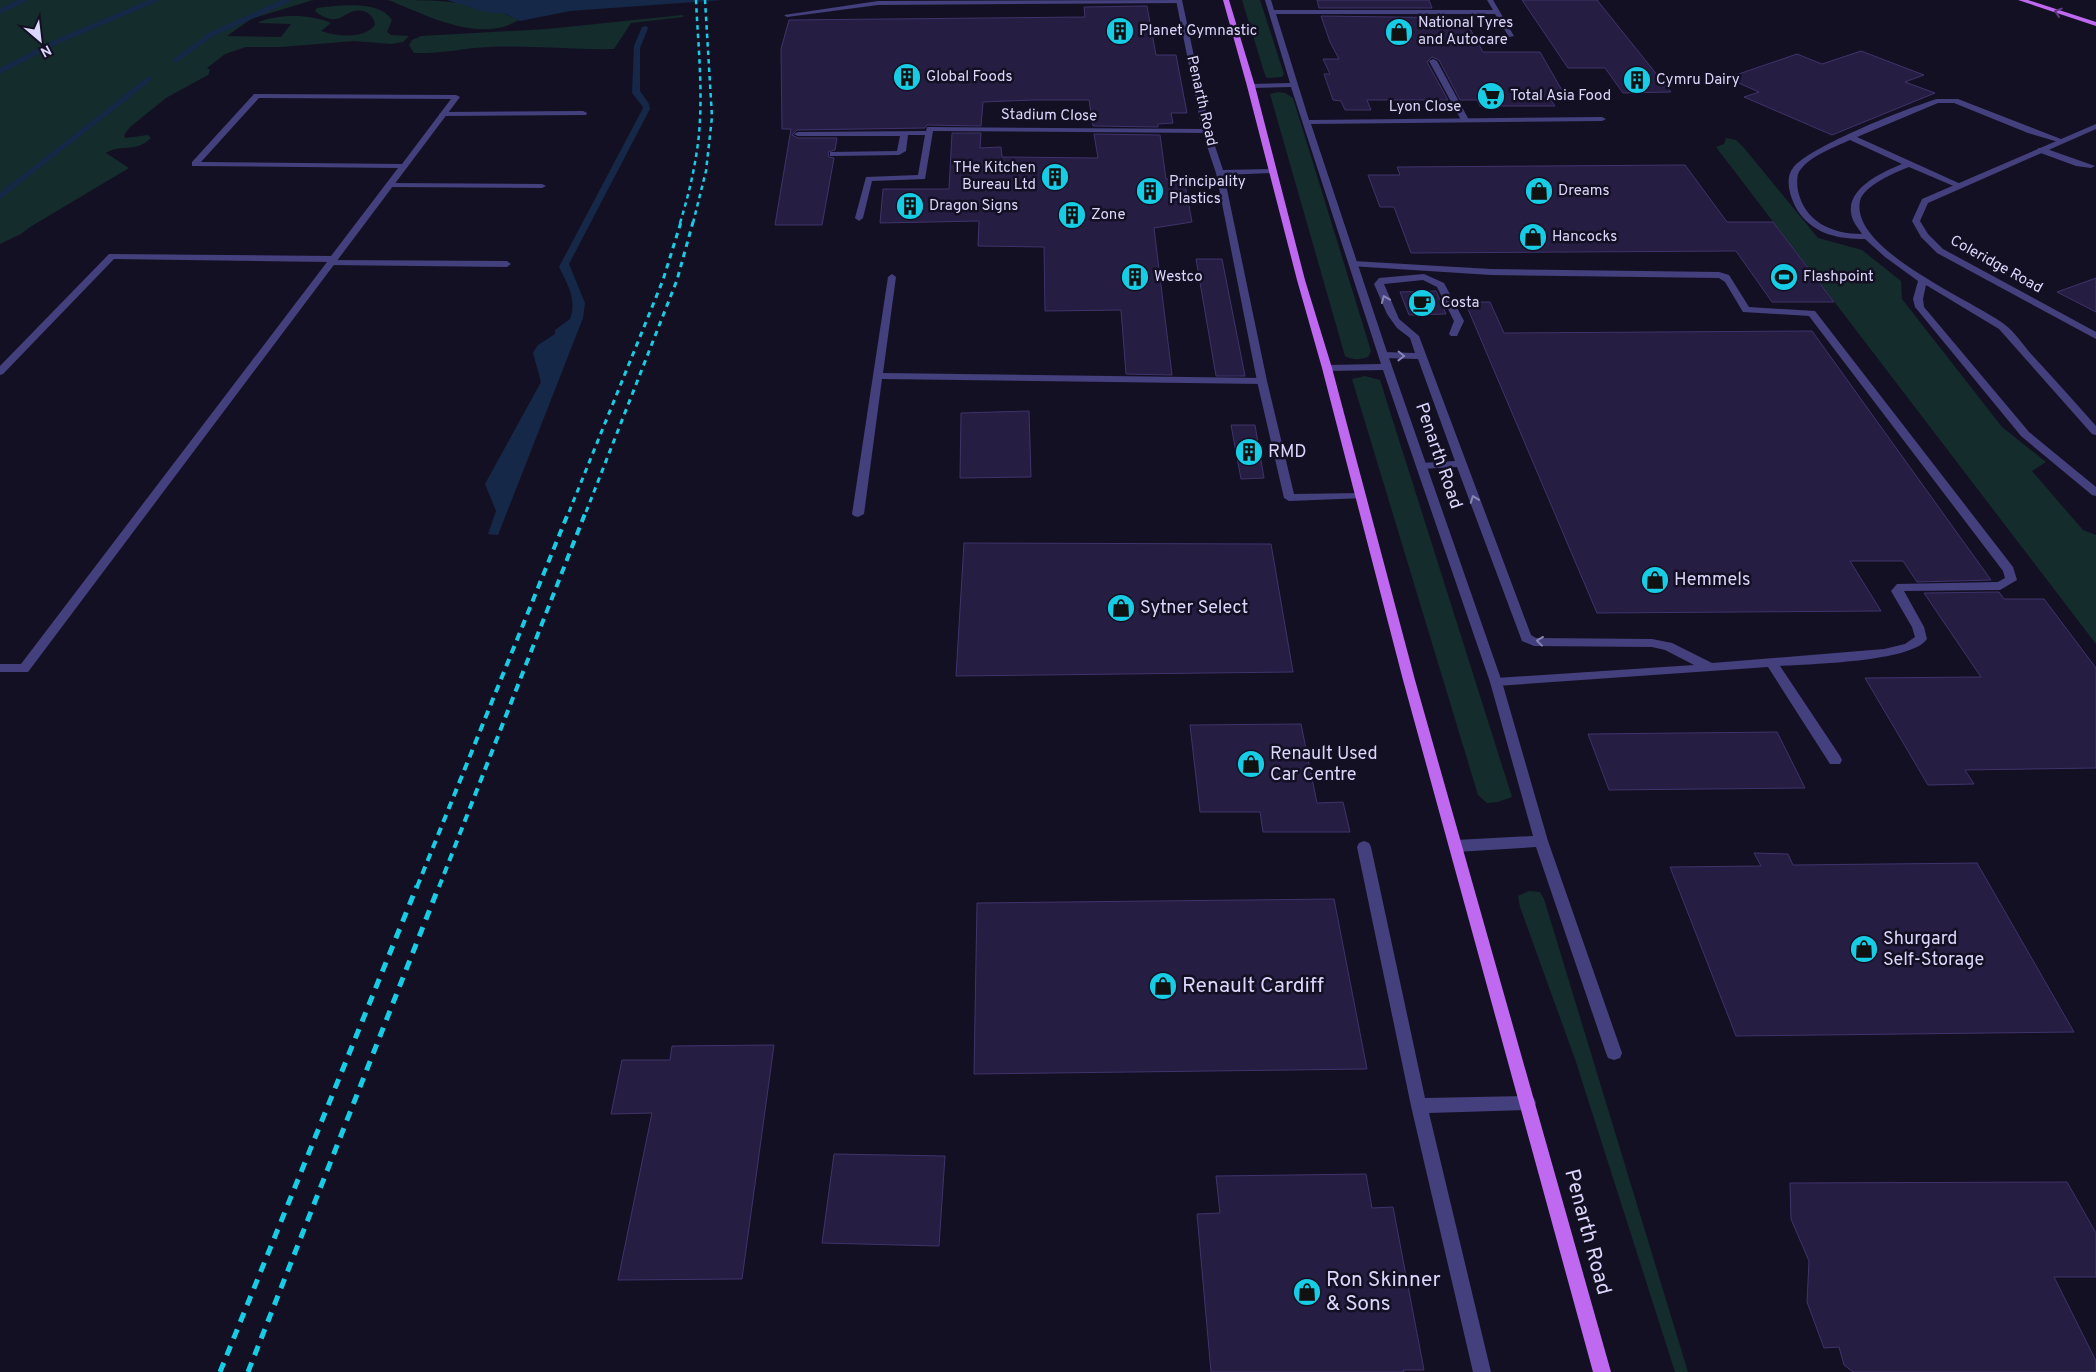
<svg xmlns="http://www.w3.org/2000/svg" width="2096" height="1372" font-family="Overpass,sans-serif">
<rect width="100%" height="100%" fill="#141023"/>
<!-- green -->
<g fill="#142c2b">
<path d="M 0,0 L 313,0 L 251,19 L 227,36 L 281,37 L 291,24 L 259,23 L 259,22 C 280,14 310,14 331,23 L 321,31 C 337,36 363,40 375,25 C 374,15 365,9 355,11 C 348,12 343,18 336,19 C 328,20 321,16 315,11 L 317,8 C 339,5 380,0 392,20 L 387,32 L 391,35 L 409,36 L 403,42 L 391,44 L 354,41 L 281,47 L 246,47 L 225,54 L 207,68 L 210,70 L 208,75 L 166,98 L 130,127 L 124,135 L 125,138 L 148,135 L 151,138 C 134,154 122,143 106,153 L 129,168 L 30,227 L 21,234 L 0,244 Z"/>
<path d="M 388,0 C 434,0 477,0 519,20 C 478,44 427,15 388,0 Z"/>
<path d="M 1242,0 L 1260,0 L 1284,74 L 1282,77 L 1267,78 L 1265,75 Z"/>
<path d="M 683,15 L 683,17 L 631,23 L 614,49 C 573,50 532,45 490,47 C 464,48 440,54 414,53 L 409,45 L 412,40 L 421,36 L 547,29 Z"/>
<path d="M 1278,92 L 1285,93 L 1293,98 L 1371,351 L 1368,357 C 1360,360 1352,360 1345,356 L 1270,94 Z"/>
<path d="M 1726,138 L 1736,140 L 1744,148 L 1818,238 L 1862,250 L 1901,281 L 1902,299 L 2002,427 L 2046,462 L 2032,471 L 2083,530 L 2096,535 L 2096,644 L 1716,147 L 1724,144 Z"/>
<path d="M 1365,376 L 1380,380 L 1512,797 L 1498,802 L 1487,803 L 1478,795 L 1352,379 Z"/>
<path d="M 1529,891 L 1540,892 L 1544,899 L 1688,1372 L 1675,1372 L 1575,1059 L 1520,907 L 1518,896 Z"/>
</g>
<!-- water -->
<g fill="#152848">
<path d="M 447,0 L 723,0 L 570,11 L 520,21 L 506,14 L 486,12 Z"/>
<path d="M 646,26 L 648,28 L 640,48 L 640,91 L 649,104 L 650,109 L 569,264 L 585,303 L 583,318 L 498,535 L 488,534 L 496,511 L 485,484 L 541,382 L 533,353 L 538,345 L 555,334 L 555,330 L 570,319 C 577,300 568,285 559,267 L 642,110 L 643,107 L 632,93 L 634,46 L 642,27 Z"/>
</g>
<g fill="none" stroke-linecap="round" stroke-linejoin="round">
<!-- stream -->
<g stroke="#152848" stroke-width="5">
<path d="M 0,11 L 23,0"/>
<path d="M 176,60 L 210,35 L 288,0"/>
<path d="M 0,71 L 56,42 L 155,0"/>
<path d="M 0,196 L 149,79"/>
</g>
</g>
<!-- building -->
<g fill="#261e42" stroke="#3f336b">
<path d="M 1317,0 L 1429,0 L 1432,8 L 1319,8 Z"/>
<path d="M 1522,0 L 1597,0 L 1671,92 L 1623,93 L 1605,68 L 1568,68 Z"/>
<path d="M 1147,6 L 1156,55 L 1176,55 L 1187,113 L 1171,113 L 1173,123 L 1158,124 L 1158,127 L 1093,126 L 1089,100 L 1033,100 L 983,102 L 981,126 L 927,125 L 925,128 L 797,130 L 792,135 L 798,138 L 837,138 L 835,150 L 828,152 L 829,157 L 834,158 L 822,225 L 775,225 L 791,129 L 782,129 L 781,49 L 789,20 L 1085,17 L 1084,7 Z"/>
<path d="M 1321,16 L 1464,18 L 1483,52 L 1540,52 L 1567,99 L 1550,99 L 1555,106 L 1480,106 L 1477,100 L 1460,100 L 1439,60 L 1432,57 L 1427,62 L 1448,100 L 1367,100 L 1371,110 L 1345,110 L 1341,101 L 1333,100 L 1324,74 L 1330,74 L 1323,59 L 1339,59 L 1330,42 Z"/>
<path d="M 1861,51 L 1924,75 L 1905,82 L 1935,93 L 1832,135 L 1744,97 L 1759,92 L 1727,78 L 1797,54 L 1822,64 Z"/>
<path d="M 952,133 L 981,133 L 980,148 L 1001,147 L 1002,157 L 1098,158 L 1094,134 L 1160,135 L 1166,179 L 1184,179 L 1192,222 L 1154,228 L 1172,375 L 1126,374 L 1121,310 L 1045,311 L 1044,247 L 978,246 L 979,221 L 880,223 L 883,189 L 949,189 Z"/>
<path d="M 1685,165 L 1727,222 L 1773,222 L 1834,302 L 1772,302 L 1736,251 L 1411,253 L 1394,207 L 1380,207 L 1368,175 L 1400,175 L 1397,167 Z"/>
<path d="M 1196,259 L 1222,259 L 1245,376 L 1216,376 Z"/>
<path d="M 2096,278 L 2096,312 L 2057,292 Z"/>
<path d="M 1436,291 L 1446,314 L 1409,315 L 1400,292 Z"/>
<path d="M 1465,302 L 1490,302 L 1504,333 L 1812,331 L 1991,580 L 1917,582 L 1903,561 L 1850,561 L 1881,611 L 1597,613 Z"/>
<path d="M 1029,411 L 1031,477 L 960,478 L 961,413 Z"/>
<path d="M 1231,425 L 1255,425 L 1264,478 L 1241,479 Z"/>
<path d="M 964,543 L 1271,544 L 1293,672 L 956,676 Z"/>
<path d="M 1999,592 L 2004,599 L 2044,599 L 2096,668 L 2096,768 L 1965,770 L 1974,784 L 1928,785 L 1865,678 L 1981,677 L 1924,593 Z"/>
<path d="M 1301,724 L 1317,803 L 1343,802 L 1350,832 L 1263,832 L 1260,812 L 1200,812 L 1190,725 Z"/>
<path d="M 1777,732 L 1805,788 L 1609,790 L 1588,734 Z"/>
<path d="M 1754,853 L 1788,854 L 1793,865 L 1977,863 L 2074,1032 L 1736,1036 L 1670,867 L 1761,866 Z"/>
<path d="M 1334,899 L 1367,1069 L 974,1074 L 977,903 Z"/>
<path d="M 774,1045 L 742,1279 L 618,1280 L 652,1113 L 611,1114 L 622,1060 L 670,1060 L 672,1046 Z"/>
<path d="M 834,1154 L 945,1156 L 939,1246 L 822,1243 Z"/>
<path d="M 1366,1174 L 1372,1208 L 1393,1207 L 1424,1370 L 1403,1370 L 1404,1372 L 1211,1372 L 1197,1214 L 1220,1213 L 1216,1176 Z"/>
<path d="M 2067,1182 L 2096,1233 L 2096,1277 L 2054,1277 L 2096,1361 L 2096,1372 L 1853,1372 L 1844,1365 L 1839,1347 L 1824,1348 L 1807,1302 L 1809,1261 L 1791,1219 L 1790,1183 Z"/>
</g>
<g fill="none" stroke-linecap="round" stroke-linejoin="round">
<!-- service -->
<g fill="#44407d" fill-rule="evenodd">
<path d="M 1180,0 L 1182,1 L 1182,3 L 878,5 L 787,17 L 784,15 L 878,1 Z"/>
<path d="M 1433,59 L 1437,61 L 1469,120 L 1468,122 L 1461,120 L 1429,61 Z"/>
<path d="M 1937,99 L 1958,99 L 2066,141 L 2062,143 L 2028,133 L 1954,103 L 1938,103 L 1857,137 L 1963,185 L 1956,187 L 1909,167 C 1896,172 1863,186 1860,201 C 1850,250 1972,300 2004,324 C 2015,332 2023,345 2032,355 C 2054,379 2075,402 2096,426 L 2096,435 L 2092,434 L 1999,329 L 1926,285 L 1923,299 L 1924,307 L 2029,432 L 2096,487 L 2096,496 L 2092,495 L 2021,436 L 1915,307 L 1913,299 L 1918,281 L 1885,257 L 1865,239 C 1840,239 1816,235 1800,214 C 1792,203 1783,180 1793,168 C 1808,147 1910,107 1937,99 ZM 1850,140 L 1902,164 C 1881,173 1841,190 1853,220 C 1855,225 1859,229 1862,234 C 1832,234 1805,222 1798,191 C 1797,184 1796,174 1801,169 C 1812,155 1835,147 1850,140 Z"/>
<path d="M 583,111 L 587,113 L 586,115 L 443,116 L 439,114 L 443,112 Z"/>
<path d="M 927,127 L 1206,129 L 1210,131 L 1206,133 L 933,131 L 925,179 L 872,181 L 863,218 L 859,221 L 855,218 L 866,177 L 918,175 L 925,135 L 908,135 L 906,151 L 899,155 L 833,156 L 830,156 L 830,152 L 897,151 L 900,136 L 798,136 L 794,134 L 798,132 L 926,131 Z"/>
<path d="M 2038,148 L 2044,148 L 2095,166 L 2091,168 L 2076,166 L 2038,152 Z"/>
<path d="M 388,183 L 542,184 L 546,186 L 542,188 L 391,187 L 388,187 Z"/>
<path d="M 331,260 L 507,261 L 511,264 L 507,267 L 328,265 L 327,263 Z"/>
<path d="M 1353,261 L 1491,269 L 1719,272 L 1729,275 L 1749,307 L 1815,311 L 2013,567 L 2017,580 L 2000,590 L 1904,591 L 1924,627 L 1927,639 C 1912,662 1809,664 1780,666 L 1840,756 L 1842,760 L 1840,764 L 1830,764 L 1768,667 L 1496,686 L 1492,685 L 1490,682 L 1492,679 L 1496,678 L 1694,665 L 1665,650 L 1652,647 L 1534,646 L 1522,641 L 1457,467 L 1421,469 L 1416,466 L 1421,463 L 1455,461 L 1418,359 L 1383,358 L 1378,355 L 1383,352 L 1415,353 L 1410,338 L 1397,328 L 1387,314 L 1374,284 L 1379,278 L 1424,274 L 1444,283 L 1464,321 L 1457,336 L 1451,336 L 1449,334 L 1454,321 L 1437,287 L 1423,280 L 1384,284 L 1399,319 L 1419,336 L 1531,635 L 1536,638 L 1652,639 L 1672,643 L 1712,663 L 1884,649 L 1905,644 L 1915,637 L 1912,627 L 1891,591 L 1897,584 L 1998,582 L 2005,578 L 2003,571 L 1809,316 L 1743,312 L 1725,282 L 1719,278 L 1491,275 L 1350,266 L 1349,264 Z"/>
<path d="M 892,274 L 896,277 L 883,373 L 1262,378 L 1267,381 L 1262,384 L 882,379 L 864,514 L 858,517 L 854,516 L 852,514 L 888,277 Z"/>
</g>
<!-- minor -->
<g fill="#44407d" fill-rule="evenodd">
<path d="M 1176,0 L 1182,0 L 1210,131 L 1223,170 L 1271,169 L 1275,171 L 1271,173 L 1224,175 L 1267,381 L 1294,494 L 1361,493 L 1366,496 L 1365,498 L 1289,501 L 1284,498 L 1257,381 L 1216,173 L 1202,131 Z"/>
<path d="M 1265,0 L 1271,0 L 1274,10 L 1493,10 L 1487,0 L 1493,0 L 1514,36 L 1509,37 L 1495,14 L 1276,14 L 1309,120 L 1602,117 L 1606,119 L 1602,121 L 1311,124 L 1388,355 L 1502,682 L 1548,841 L 1622,1053 L 1620,1058 L 1614,1060 L 1608,1058 L 1606,1053 L 1536,847 L 1456,852 L 1451,850 L 1449,846 L 1451,842 L 1456,840 L 1533,836 L 1490,682 L 1383,370 L 1327,371 L 1322,368 L 1327,365 L 1381,364 L 1291,87 L 1251,88 L 1247,86 L 1251,84 L 1290,83 Z"/>
<path d="M 254,94 L 456,95 L 460,97 L 28,672 L 0,672 L 0,664 L 21,664 L 327,262 L 114,259 L 3,374 L 0,375 L 0,366 L 109,254 L 331,256 L 398,168 L 192,166 L 192,162 ZM 259,98 L 451,99 L 402,164 L 201,162 Z"/>
<path d="M 2096,124 L 2096,129 L 1928,203 L 1920,221 L 1928,234 L 1943,249 L 2096,332 L 2096,339 L 1937,253 L 1921,237 L 1912,221 L 1922,199 Z"/>
<path d="M 1364,841 L 1369,843 L 1371,847 L 1425,1098 L 1528,1096 L 1534,1098 L 1536,1103 L 1534,1108 L 1528,1110 L 1429,1113 L 1491,1372 L 1473,1372 L 1411,1106 L 1357,847 L 1359,843 Z"/>
</g>
<!-- primary -->
<g fill="#bf68f0" fill-rule="evenodd">
<path d="M 1223,0 L 1229,0 L 1255,86 L 1305,280 L 1332,368 L 1415,680 L 1611,1372 L 1593,1372 L 1403,680 L 1322,368 L 1297,280 L 1247,86 Z"/>
<path d="M 2018,0 L 2028,0 L 2096,22 L 2096,26 Z"/>
</g>
<!-- rail-far3 -->
<g stroke="#17cde6" stroke-width="2.5" stroke-dasharray="4.5 4" stroke-linecap="butt">
<path d="M 680,223 C 689,194 696,164 699,134 C 703,89 698,44 696,0"/>
<path d="M 693,223 L 706,171 L 712,117 L 705,0"/>
</g>
<!-- rail-far2 -->
<g stroke="#17cde6" stroke-width="3" stroke-dasharray="5.5 5" stroke-linecap="butt">
<path d="M 569,512 L 663,280 L 681,222"/>
<path d="M 586,512 L 677,280 L 693,222"/>
</g>
<!-- rail-far1 -->
<g stroke="#17cde6" stroke-width="4" stroke-dasharray="8 6" stroke-linecap="butt">
<path d="M 417,887 L 569,511"/>
<path d="M 439,887 L 586,511"/>
</g>
<!-- rail -->
<g stroke="#17cde6" stroke-width="5" stroke-dasharray="10 8" stroke-linecap="butt">
<path d="M 220,1372 L 417,886"/>
<path d="M 248,1372 L 439,886"/>
</g>
</g>
<!-- one-way arrows -->
<defs><path id="oneway-chevron" d="M-2-3.5L2.5 0L-2 3.5" fill="none" stroke-width="1.6" stroke-linecap="round" stroke-linejoin="round" transform="scale(1.25)"/></defs>
<use stroke="#61387f" href="#oneway-chevron" transform="translate(2058 12) rotate(-162)"/>
<g stroke="#8884b6">
<use href="#oneway-chevron" transform="translate(1385 299) rotate(-112)"/>
<use href="#oneway-chevron" transform="translate(1401 356) rotate(1)"/>
<use href="#oneway-chevron" transform="translate(1474 499) rotate(-110)"/>
<use href="#oneway-chevron" transform="translate(1540 641) rotate(-173)"/>
</g>
<!-- icons -->
<defs>
<symbol id="building-disc" viewBox="-11 -11 22 22"><circle r="9.5" fill="#17cde6" stroke="#141023"/><path d="M-4-6H4V6H1V3H-1V6H-4ZM-2.5-4.3h1.7v1.8h-1.7ZM.8-4.3h1.7v1.8H.8ZM-2.5-1h1.7V.8h-1.7ZM.8-1h1.7V.8H.8Z" fill="#111"/></symbol>
<symbol id="shop-disc" viewBox="-11 -11 22 22"><circle r="9.5" fill="#17cde6" stroke="#141023"/><path d="M-5-2.5h2.3a2.7 3.5 0 0 1 5.4 0H5L5.5 6h-11ZM-1.5-2.5h3a1.5 2.3 0 0 0-3 0Z" fill="#111"/></symbol>
<symbol id="supermarket-disc" viewBox="-11 -11 22 22"><circle r="9.5" fill="#17cde6" stroke="#141023"/><path d="M-6-5.5h2.5l.6 2H6L4.5 2H-2.5L-4.4-4H-6ZM-1.5 3.2a1.3 1.3 0 1 0 .1 0ZM3 3.2a1.3 1.3 0 1 0 .1 0Z" fill="#111"/></symbol>
<symbol id="stadium-disc" viewBox="-11 -11 22 22"><circle r="9.5" fill="#17cde6" stroke="#141023"/><path d="M0-5a6.5 5 0 1 0 0 10a6.5 5 0 1 0 0-10ZM-3.5-1.8h7v3.6h-7Z" fill="#111"/></symbol>
<symbol id="cafe-disc" viewBox="-11 -11 22 22"><circle r="9.5" fill="#17cde6" stroke="#141023"/><path d="M-5.5-4.5H6V0H3Q3 3.5 0 3.5H-2.5Q-5.5 3.5-5.5 0ZM3-3.2v2h1.7v-2ZM-6 4.5H4V6H-6Z" fill="#111"/></symbol>
</defs>
<g fill-rule="evenodd">
<use href="#building-disc" x="1104" y="15" width="32" height="32"/>
<use href="#shop-disc" x="1383" y="16" width="32" height="32"/>
<use href="#building-disc" x="891" y="61" width="32" height="32"/>
<use href="#building-disc" x="1621" y="64" width="32" height="32"/>
<use href="#supermarket-disc" x="1475" y="80" width="32" height="32"/>
<use href="#building-disc" x="1039" y="161" width="32" height="32"/>
<use href="#building-disc" x="1134" y="175" width="32" height="32"/>
<use href="#shop-disc" x="1523" y="175" width="32" height="32"/>
<use href="#building-disc" x="894" y="190" width="32" height="32"/>
<use href="#building-disc" x="1056" y="199" width="32" height="32"/>
<use href="#shop-disc" x="1517" y="221" width="32" height="32"/>
<use href="#building-disc" x="1119" y="261" width="32" height="32"/>
<use href="#stadium-disc" x="1768" y="261" width="32" height="32"/>
<use href="#cafe-disc" x="1406" y="287" width="32" height="32"/>
<use href="#building-disc" x="1233" y="436" width="32" height="32"/>
<use href="#shop-disc" x="1639" y="564" width="32" height="32"/>
<use href="#shop-disc" x="1105" y="592" width="32" height="32"/>
<use href="#shop-disc" x="1235" y="748" width="32" height="32"/>
<use href="#shop-disc" x="1848" y="933" width="32" height="32"/>
<use href="#shop-disc" x="1147" y="970" width="32" height="32"/>
<use href="#shop-disc" x="1291" y="1276" width="32" height="32"/>
</g>
<g text-anchor="middle" dominant-baseline="central" stroke-width="5" stroke-linejoin="round" paint-order="stroke">
<!-- far-poi labels -->
<g font-size="15" fill="#dbd6fb" stroke="#141023" text-anchor="start">
<text x="1418" y="23">National Tyres<tspan x="1418" dy="17">and Autocare</tspan></text>
<text x="1139" y="31">Planet Gymnastic</text>
<text x="926" y="77">Global Foods</text>
<text x="1656" y="80">Cymru Dairy</text>
<text x="1510" y="96">Total Asia Food</text>
<text x="1036" y="168" text-anchor="end">THe Kitchen<tspan x="1036" dy="17">Bureau Ltd</tspan></text>
<text x="1169" y="182">Principality<tspan x="1169" dy="17">Plastics</tspan></text>
<text x="1558" y="191">Dreams</text>
<text x="929" y="206">Dragon Signs</text>
<text x="1091" y="215">Zone</text>
<text x="1552" y="237">Hancocks</text>
<text x="1154" y="277">Westco</text>
<text x="1803" y="277">Flashpoint</text>
<text x="1441" y="303">Costa</text>
</g>
<!-- far-street labels -->
<g font-size="15" fill="#dbd6fb" stroke="#141023">
<text transform="translate(1201 101) rotate(77)">Penarth Road</text>
<text x="1425" y="107">Lyon Close</text>
<text transform="translate(1049 116) rotate(1)">Stadium Close</text>
<text transform="translate(1996 265) rotate(29)">Coleridge Road</text>
</g>
<!-- poi labels -->
<g font-size="18" fill="#dbd6fb" stroke="#141023" text-anchor="start">
<text x="1268" y="452">RMD</text>
<text x="1674" y="580">Hemmels</text>
<text x="1140" y="608">Sytner Select</text>
<text x="1270" y="754">Renault Used<tspan x="1270" dy="21">Car Centre</tspan></text>
<text x="1883" y="939">Shurgard<tspan x="1883" dy="21">Self-Storage</tspan></text>
</g>
<!-- street labels -->
<g font-size="18" fill="#dbd6fb" stroke="#141023">
<text transform="translate(1438 456) rotate(71)">Penarth Road</text>
</g>
<!-- near-poi labels -->
<g font-size="21" fill="#dbd6fb" stroke="#141023" text-anchor="start">
<text x="1182" y="986">Renault Cardiff</text>
<text x="1326" y="1280">Ron Skinner<tspan x="1326" dy="24">&amp; Sons</tspan></text>
</g>
<!-- near-street labels -->
<g font-size="21" fill="#dbd6fb" stroke="#141023">
<text transform="translate(1587 1232) rotate(75)">Penarth Road</text>
</g>
</g>
<!-- north arrow -->
<g transform="translate(40 40) rotate(152)" stroke="#141023" stroke-width="4" paint-order="stroke">
<path d="M0-4L9 19L0 12L-9 19Z" fill="#dbd6fb"/>
<text y="-8" font-size="14" font-weight="bold" text-anchor="middle" fill="#dbd6fb">N</text>
</g>
</svg>
